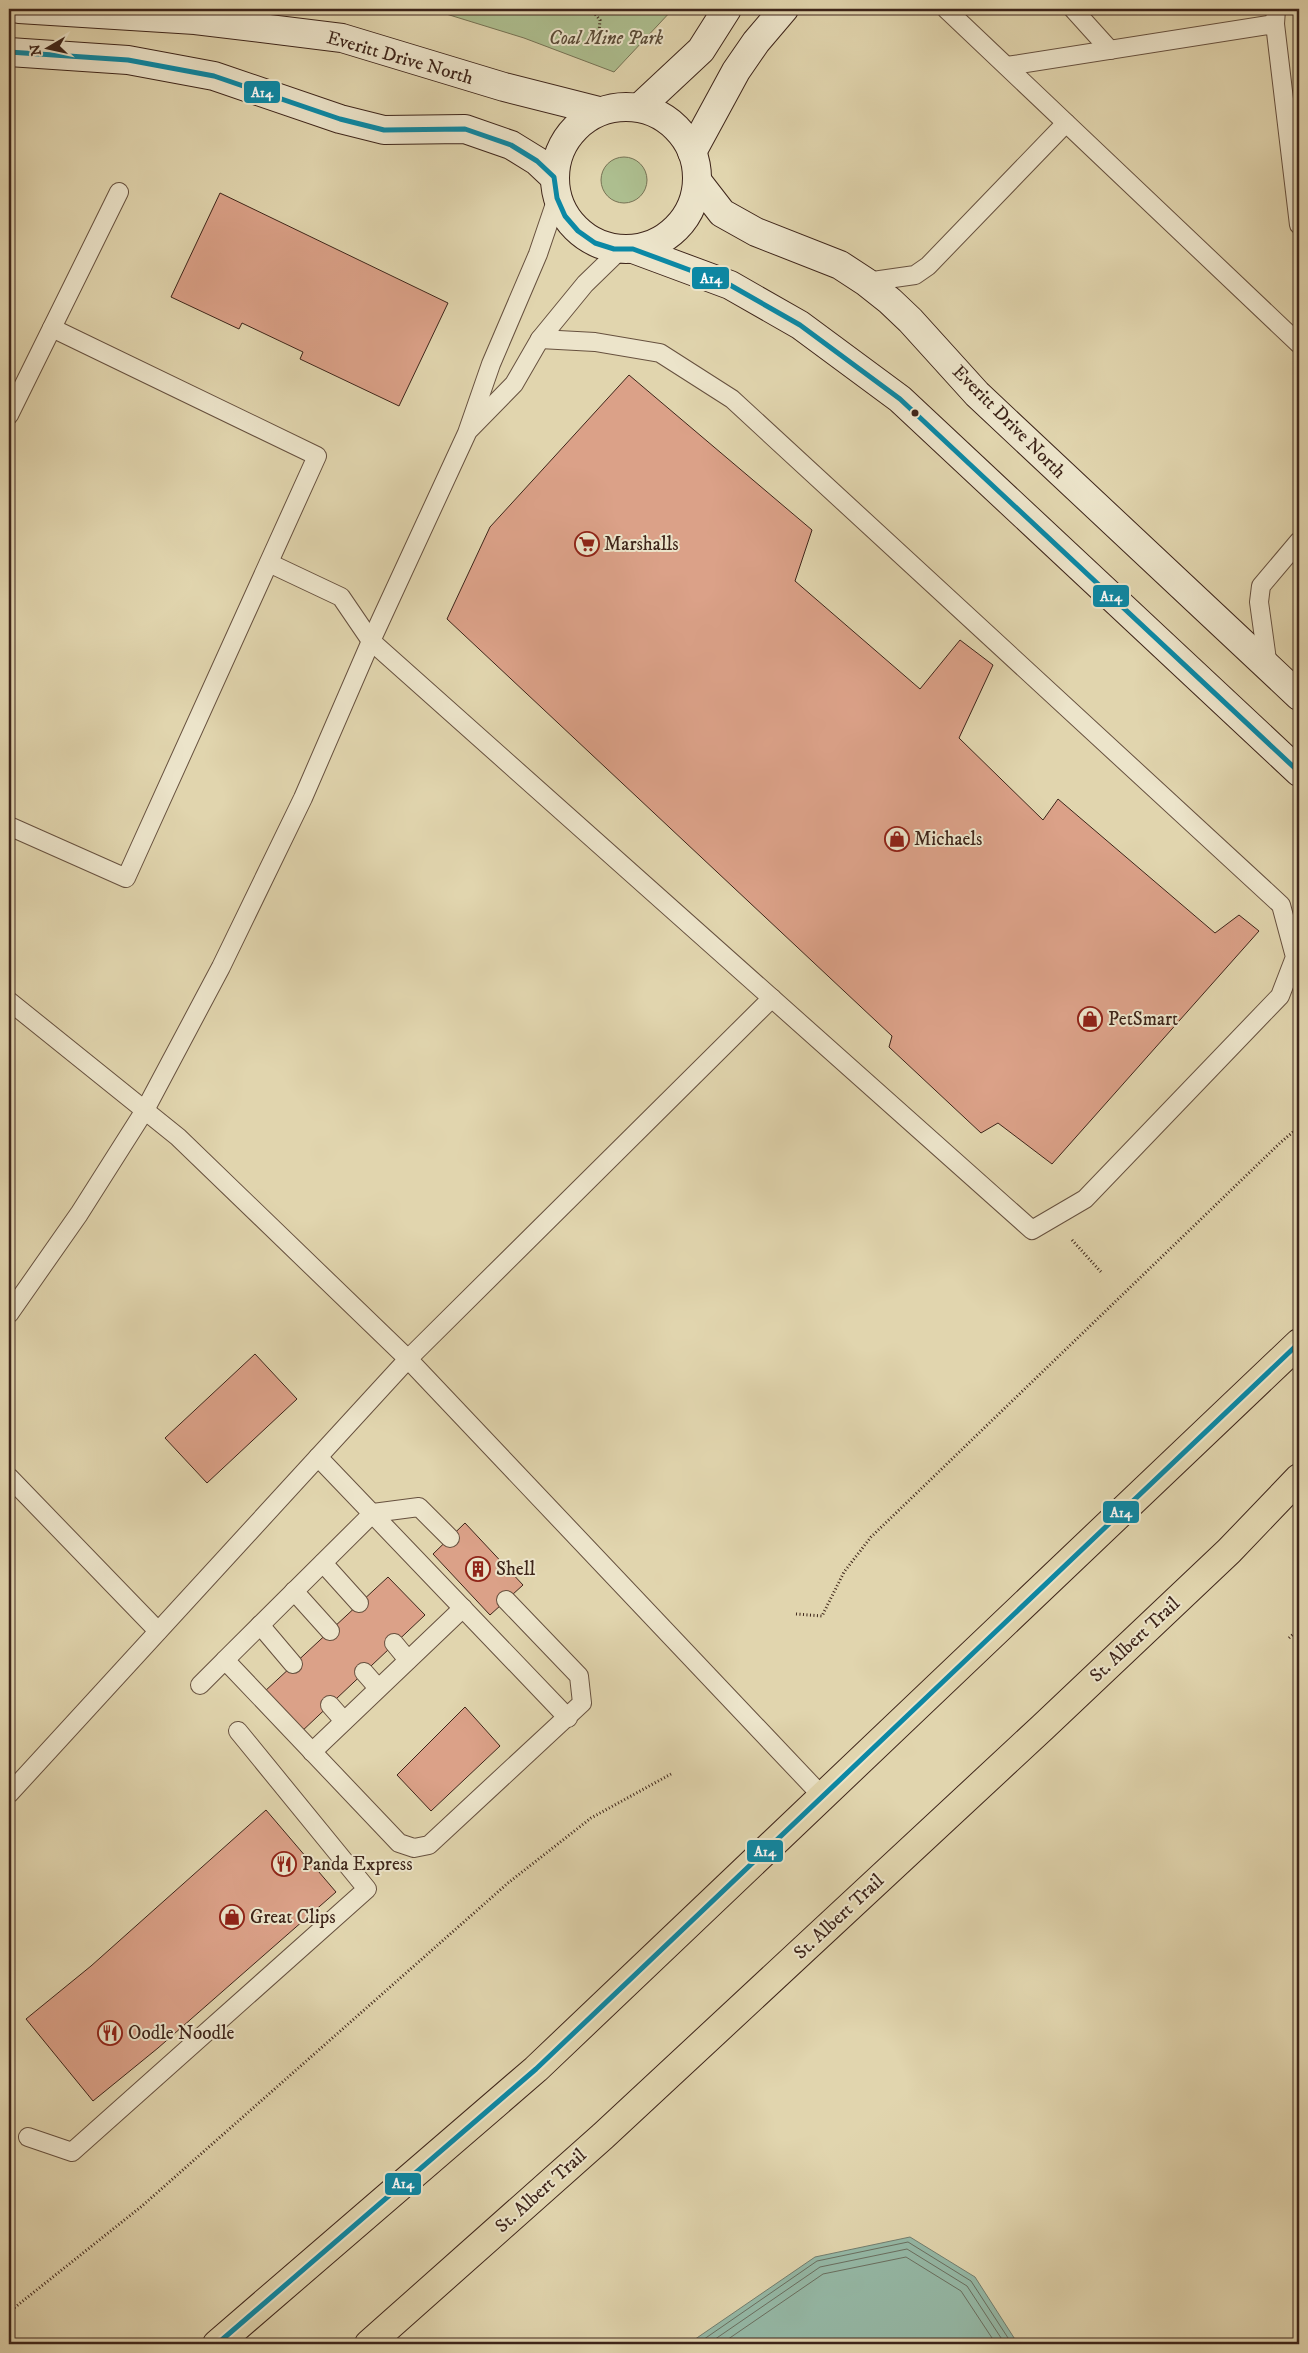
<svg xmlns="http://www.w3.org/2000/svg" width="1308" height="2353" font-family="'IM FELL DW Pica',serif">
<rect width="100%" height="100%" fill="#e1d5ae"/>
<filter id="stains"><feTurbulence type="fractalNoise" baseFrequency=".004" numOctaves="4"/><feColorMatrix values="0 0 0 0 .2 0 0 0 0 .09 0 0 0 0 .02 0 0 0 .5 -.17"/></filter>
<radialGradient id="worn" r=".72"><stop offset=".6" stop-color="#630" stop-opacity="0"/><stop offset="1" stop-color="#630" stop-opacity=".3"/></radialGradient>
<!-- green -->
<g fill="#adbe8f" stroke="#767254">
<path d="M 430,9 L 673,9 L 614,72 L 524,38 Z"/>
<circle cx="624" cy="180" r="23"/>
</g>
<!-- water -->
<path fill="#95b9a7" stroke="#727e6f" d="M 910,2237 L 975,2277 L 1018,2344 L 688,2344 L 815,2257 Z"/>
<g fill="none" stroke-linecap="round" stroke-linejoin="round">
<!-- shore -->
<g stroke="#6a6f60" stroke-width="1">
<path d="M 697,2344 L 817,2261 L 908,2242 L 971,2281 L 1012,2344"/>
<path d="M 708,2344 L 820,2267 L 907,2249 L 967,2286 L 1005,2344"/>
<path d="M 721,2344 L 823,2274 L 906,2257 L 961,2291 L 996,2344"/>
</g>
</g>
<!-- building -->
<g fill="#dba188" stroke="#3e251a">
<path d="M 220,193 L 448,303 L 399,406 L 300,359 L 303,352 L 242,323 L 239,329 L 171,297 Z"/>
<path d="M 629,375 L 812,530 L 795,581 L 920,689 L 960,640 L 993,665 L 959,738 L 1043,820 L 1058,799 L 1215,933 L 1239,915 L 1259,931 L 1052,1164 L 998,1123 L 981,1133 L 889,1047 L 892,1036 L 447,619 L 490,527 Z"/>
<path d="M 255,1354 L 297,1399 L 207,1483 L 165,1438 Z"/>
<path d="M 465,1523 L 523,1585 L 490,1615 L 433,1554 Z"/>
<path d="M 388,1577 L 425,1615 L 300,1733 L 264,1692 Z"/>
<path d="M 465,1707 L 500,1746 L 431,1811 L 397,1775 Z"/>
<path d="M 266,1810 L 336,1892 L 158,2048 L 93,2101 L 26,2019 L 91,1966 Z"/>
</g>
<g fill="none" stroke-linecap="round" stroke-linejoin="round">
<defs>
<g id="lane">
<path d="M 946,9 L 1299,344"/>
<path d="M 1073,9 L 1110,50"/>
<path d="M 1275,24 L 1276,9"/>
<path d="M 1007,66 L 1275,24 L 1299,225"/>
<path d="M 866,282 L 915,275 L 928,266 L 1066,123"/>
<path d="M 9,415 L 119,192"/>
<path d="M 470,429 L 514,384 L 540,339 L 585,284 L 621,249"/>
<path d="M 269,563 L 341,597 L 371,641 L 1032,1230 L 1085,1199 L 1280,996 L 1295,957 L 1281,905 L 732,399 L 660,353 L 595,342 L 540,339"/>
<path d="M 1268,667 L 1259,602 L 1261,586 L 1299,541"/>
<path d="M 9,826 L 126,878 L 317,456 L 52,328"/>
<path d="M 9,1001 L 178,1137 L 408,1359 L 823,1797"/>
<path d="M 9,1314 L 79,1214 L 145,1110 L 221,967 L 303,798 L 371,641 L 467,433 L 491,364 L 538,254 L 557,198"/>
<path d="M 318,1457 L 568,1718"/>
<path d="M 9,1477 L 158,1631"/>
<path d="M 323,1563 L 359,1603"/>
<path d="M 294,1591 L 330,1631"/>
<path d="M 260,1625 L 293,1664"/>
<path d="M 394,1643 L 408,1660"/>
<path d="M 225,1660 L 373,1513 L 419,1507 L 450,1538"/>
<path d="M 364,1672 L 378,1688"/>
<path d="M 200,1685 L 225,1660 L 399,1843 L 414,1848 L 429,1845 L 582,1703 L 579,1676 L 506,1600"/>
<path d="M 330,1705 L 344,1721"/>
<path d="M 312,1752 L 463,1608"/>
<path d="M 9,1794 L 408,1359 L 772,998"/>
<path d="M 28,2137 L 72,2152 L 367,1889 L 238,1731"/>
</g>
<g id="secondary">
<path d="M 19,9 L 195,20 L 342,38 L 504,87 L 599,111"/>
<path d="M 9,52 L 128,60 L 214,76 L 340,119 L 384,130 L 465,129 L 511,145 L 537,161 L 554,177"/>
<circle cx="626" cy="178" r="71"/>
<path d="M 640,107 L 701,50 L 727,9"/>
<path d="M 692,152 L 736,71 L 756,42 L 784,9"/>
<path d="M 698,182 L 722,213 L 756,232 L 840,265 L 866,282 L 890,301 L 910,320 L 977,394 L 1299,696"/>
<path d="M 633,249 L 730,285 L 800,325 L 900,399 L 1299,772"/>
</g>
<g id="primary">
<path d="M 217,2344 L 536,2069 L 1299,1343"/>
<path d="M 369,2344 L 603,2136 L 1043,1727 L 1229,1551 L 1299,1478"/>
</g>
</defs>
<!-- lane casing -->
<use href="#lane" stroke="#67513f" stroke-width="20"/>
<!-- secondary casing -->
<use href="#secondary" stroke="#3e251a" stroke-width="30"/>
<!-- primary casing -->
<use href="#primary" stroke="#3e251a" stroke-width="30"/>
<!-- path -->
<g stroke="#3e251a" stroke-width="3" stroke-dasharray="1 2.5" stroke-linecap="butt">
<path d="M 591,9 L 600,20 L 599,32"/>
<path d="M 1072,1240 L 1101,1272"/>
<path d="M 796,1614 L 822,1616 L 844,1572 L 871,1537 L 1281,1142 L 1299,1127"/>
<path d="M 1289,1638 L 1299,1629"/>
<path d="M 9,2312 L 142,2206 L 508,1883 L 591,1818 L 671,1774"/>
</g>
<!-- lane -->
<use href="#lane" stroke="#ece4ca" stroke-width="18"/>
<!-- secondary -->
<use href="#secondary" stroke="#ece4ca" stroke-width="28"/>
<!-- primary -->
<use href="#primary" stroke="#e1d5ae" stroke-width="28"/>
<defs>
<g id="bus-1">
<path d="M 9,52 L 128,60 L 214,76 L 340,119 L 384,130 L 465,129 L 511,145 L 537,161 L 554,177 L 557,198 L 565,216 L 578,231 L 595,243 L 614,249 L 633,249 L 730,285 L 800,325 L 900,399 L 1299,772"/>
<path d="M 217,2344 L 536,2069 L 1299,1343"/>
</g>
</defs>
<!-- bus-1 casing -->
<use href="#bus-1" stroke="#ece4ca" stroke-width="9"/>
<!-- bus-1 -->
<use href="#bus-1" stroke="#0b88a5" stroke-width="5"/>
</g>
<!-- icons -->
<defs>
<symbol id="supermarket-ring" viewBox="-11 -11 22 22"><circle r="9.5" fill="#ece4ca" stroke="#8f2418" stroke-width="1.5"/><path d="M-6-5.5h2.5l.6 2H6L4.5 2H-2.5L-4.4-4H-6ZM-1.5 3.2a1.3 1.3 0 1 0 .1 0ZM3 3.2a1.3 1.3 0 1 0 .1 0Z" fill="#8f2418"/></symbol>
<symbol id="shop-ring" viewBox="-11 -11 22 22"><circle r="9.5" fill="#ece4ca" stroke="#8f2418" stroke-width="1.5"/><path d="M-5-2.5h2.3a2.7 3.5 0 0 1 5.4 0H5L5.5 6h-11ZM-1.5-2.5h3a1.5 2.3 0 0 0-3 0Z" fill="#8f2418"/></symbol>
<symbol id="building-ring" viewBox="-11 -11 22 22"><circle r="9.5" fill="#ece4ca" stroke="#8f2418" stroke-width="1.5"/><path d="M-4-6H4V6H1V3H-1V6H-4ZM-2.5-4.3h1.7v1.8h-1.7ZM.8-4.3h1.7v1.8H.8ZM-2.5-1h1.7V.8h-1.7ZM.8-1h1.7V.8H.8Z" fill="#8f2418"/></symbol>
<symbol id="restaurant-ring" viewBox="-11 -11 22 22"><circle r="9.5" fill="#ece4ca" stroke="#8f2418" stroke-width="1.5"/><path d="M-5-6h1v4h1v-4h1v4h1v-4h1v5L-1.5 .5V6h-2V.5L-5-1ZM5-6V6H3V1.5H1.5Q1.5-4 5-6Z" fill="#8f2418"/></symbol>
</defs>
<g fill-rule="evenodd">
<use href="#supermarket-ring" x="573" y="530" width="28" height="28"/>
<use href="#shop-ring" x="883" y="825" width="28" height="28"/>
<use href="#shop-ring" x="1076" y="1005" width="28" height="28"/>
<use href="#building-ring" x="464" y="1555" width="28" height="28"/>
<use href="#restaurant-ring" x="270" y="1850" width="28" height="28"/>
<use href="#shop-ring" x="218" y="1903" width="28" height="28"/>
<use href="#restaurant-ring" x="96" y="2019" width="28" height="28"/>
</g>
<!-- markers -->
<circle fill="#3e251a" stroke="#ece4ca" stroke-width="2" cx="915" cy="413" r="4.5"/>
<g text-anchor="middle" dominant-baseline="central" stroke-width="4" stroke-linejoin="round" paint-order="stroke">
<!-- park labels -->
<g font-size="19" font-style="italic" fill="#5a4b37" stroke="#ece4ca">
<text x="606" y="38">Coal Mine Park</text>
</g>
<!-- street labels -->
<g font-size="19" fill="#3e251a" stroke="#ece4ca">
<text transform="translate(400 58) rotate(16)">Everitt Drive North</text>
<text transform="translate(1009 422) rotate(45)">Everitt Drive North</text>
<text transform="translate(1135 1640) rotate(-43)">St. Albert Trail</text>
<text transform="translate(839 1917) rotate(-43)">St. Albert Trail</text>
<text transform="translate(541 2191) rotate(-42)">St. Albert Trail</text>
</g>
<!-- poi labels -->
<g font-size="19" fill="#3e251a" stroke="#ece4ca" text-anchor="start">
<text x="604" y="544">Marshalls</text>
<text x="914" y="839">Michaels</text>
<text x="1108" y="1019">PetSmart</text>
<text x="496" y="1569">Shell</text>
<text x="302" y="1864">Panda Express</text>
<text x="250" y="1917">Great Clips</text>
<text x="128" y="2033">Oodle Noodle</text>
</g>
</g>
<g stroke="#ece4ca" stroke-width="2">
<rect x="243" y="80" width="38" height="24" rx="5" fill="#0b88a5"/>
<rect x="691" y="266" width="39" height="24" rx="5" fill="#0b88a5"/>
<rect x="1092" y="584" width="38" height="24" rx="5" fill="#0b88a5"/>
<rect x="1102" y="1500" width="38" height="24" rx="5" fill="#0b88a5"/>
<rect x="746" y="1839" width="38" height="24" rx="5" fill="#0b88a5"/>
<rect x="384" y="2172" width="38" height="24" rx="5" fill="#0b88a5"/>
</g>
<g font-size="14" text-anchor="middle" font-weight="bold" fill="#fff">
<text x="262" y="97">A14</text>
<text x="711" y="283">A14</text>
<text x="1111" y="601">A14</text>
<text x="1121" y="1517">A14</text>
<text x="765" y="1856">A14</text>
<text x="403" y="2188">A14</text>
</g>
<!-- margin -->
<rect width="1308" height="2353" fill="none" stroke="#e1d5ae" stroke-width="30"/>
<rect x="10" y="10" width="1288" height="2333" fill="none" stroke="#3e251a" stroke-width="2.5"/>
<rect x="15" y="15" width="1278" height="2323" fill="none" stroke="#3e251a"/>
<!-- north arrow -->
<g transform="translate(48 48) rotate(261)" stroke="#ece4ca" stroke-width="4" paint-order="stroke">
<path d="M0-4L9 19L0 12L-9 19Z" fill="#3e251a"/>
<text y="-8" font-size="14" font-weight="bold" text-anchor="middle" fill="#3e251a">N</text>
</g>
<rect width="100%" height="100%" filter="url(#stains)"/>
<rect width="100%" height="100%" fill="url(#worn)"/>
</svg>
